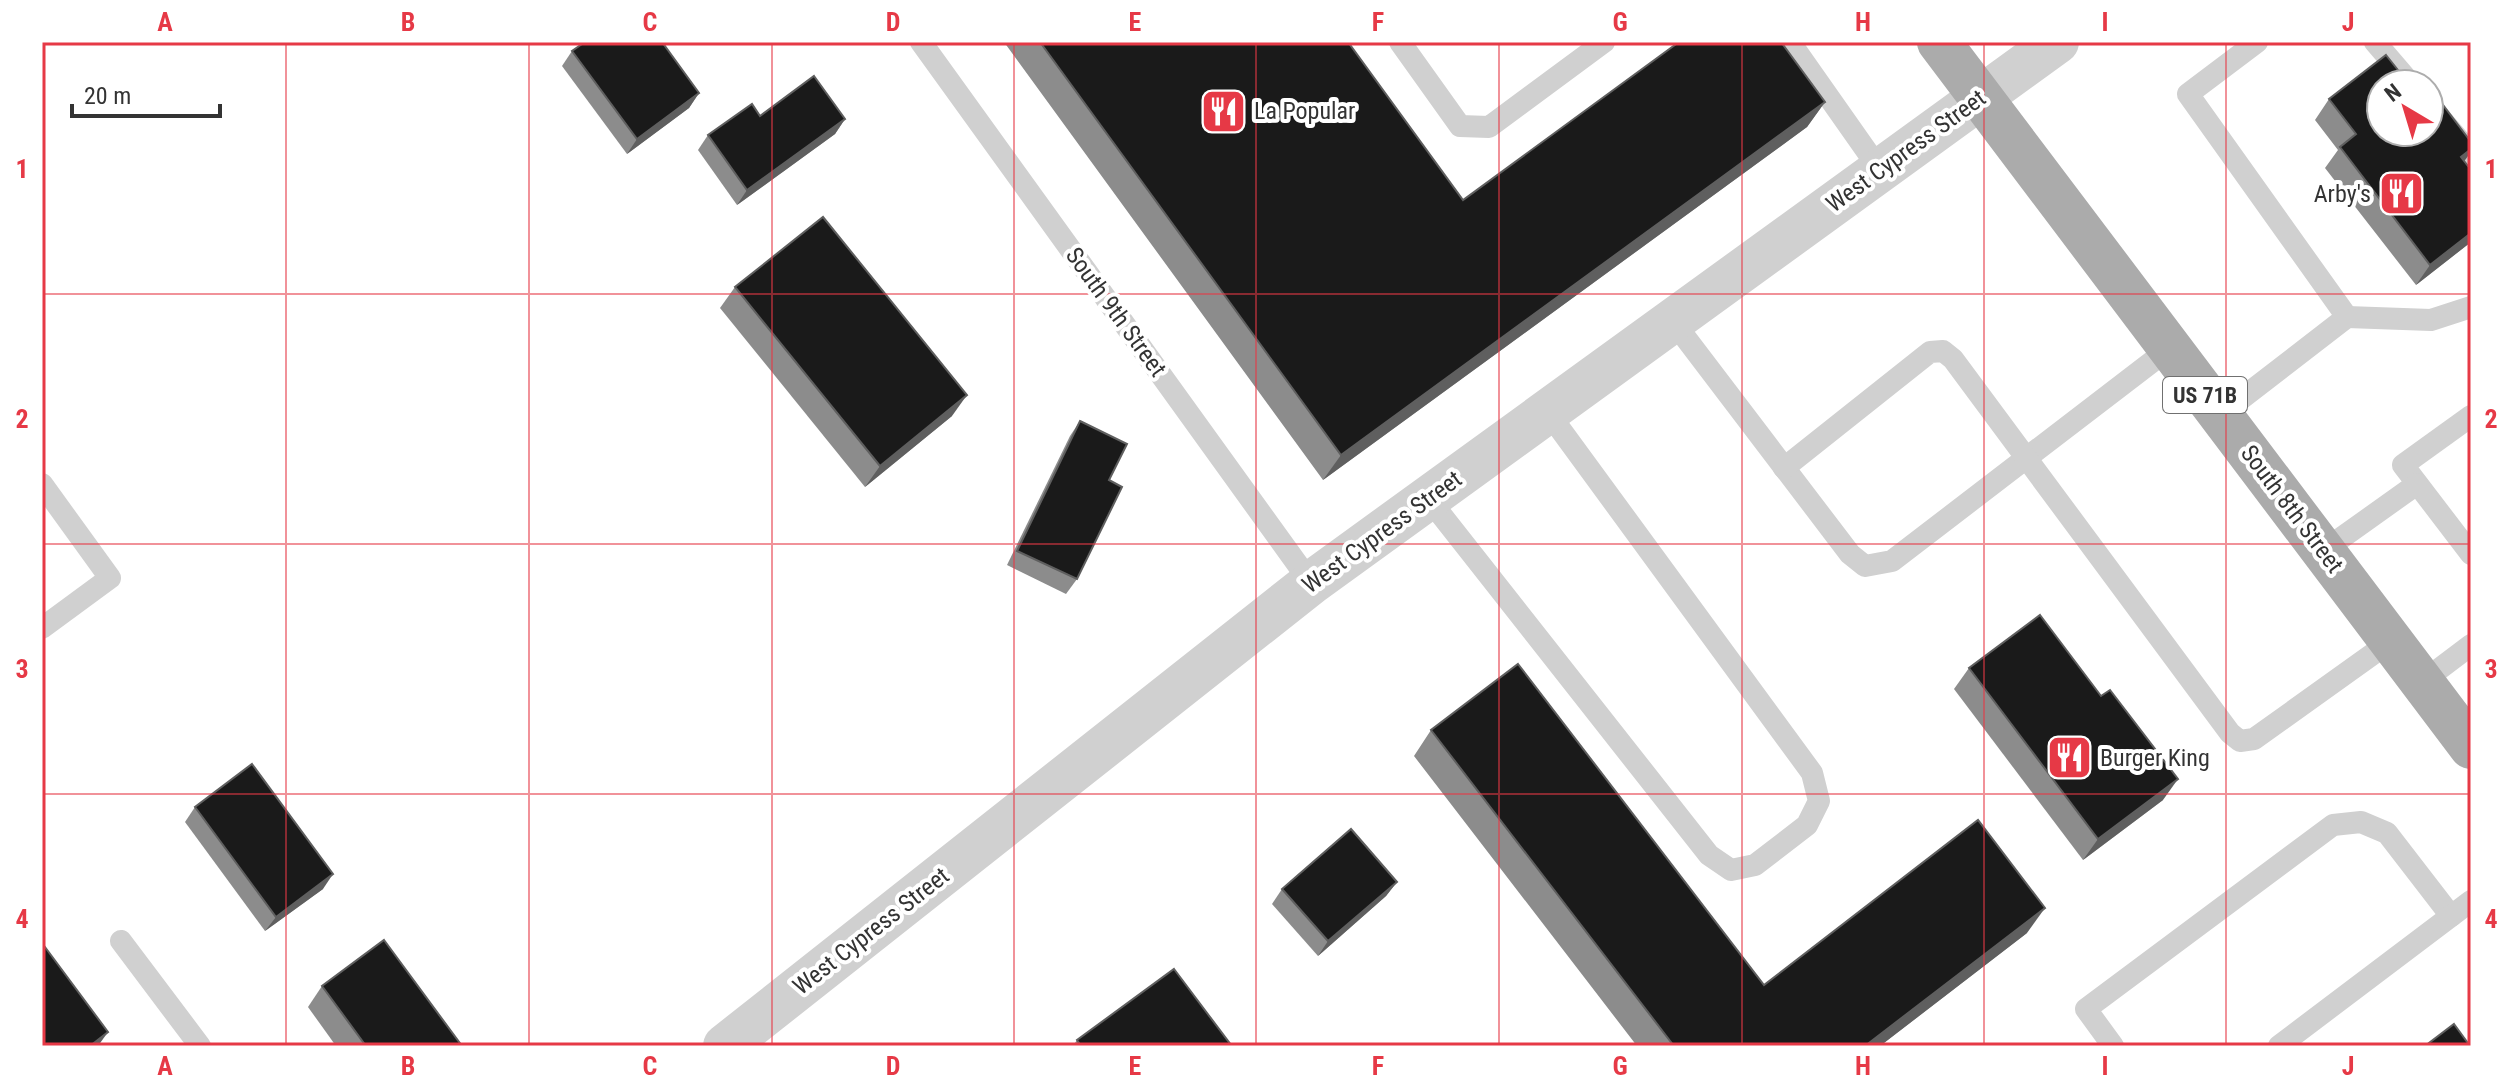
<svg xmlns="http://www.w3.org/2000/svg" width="2513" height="1088" font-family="'Roboto Condensed',sans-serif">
<rect width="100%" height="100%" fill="#fff"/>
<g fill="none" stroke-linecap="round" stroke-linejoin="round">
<!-- lane -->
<g stroke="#d0d0d0" stroke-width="22">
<path d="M 921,42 L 1311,583"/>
<path d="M 1400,42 L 1460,126 L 1489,127 L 1604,42"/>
<path d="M 1790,42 L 1880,170"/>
<path d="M 2375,42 L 2411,84"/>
<path d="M 2429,105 L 2471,154"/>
<path d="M 2347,317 L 2431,320 L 2471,307"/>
<path d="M 1672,320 L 1850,554 L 1865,566 L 1892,561 L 2170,348"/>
<path d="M 2220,415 L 2347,317 L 2188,94 L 2257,42"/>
<path d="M 2471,416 L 2403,465 L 2471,554"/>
<path d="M 1784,468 L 1930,352 L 1943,351 L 1953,359 L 2230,733 L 2240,741 L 2254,739 L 2391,641"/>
<path d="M 42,484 L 110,578 L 42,628"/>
<path d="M 1428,498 L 1709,855 L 1731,870 L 1755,865 L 1807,825 L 1819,801 L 1812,773 L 1547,411"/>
<path d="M 2323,551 L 2417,484"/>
<path d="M 2422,682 L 2471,645"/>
<path d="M 121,941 L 200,1046"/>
<path d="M 2113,1046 L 2086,1009 L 2333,825 L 2361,822 L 2387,833 L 2451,916"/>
<path d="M 2279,1046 L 2471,901"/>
</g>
<!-- street -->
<path stroke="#d0d0d0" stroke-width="44" d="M 725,1046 L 1311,583 L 2057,42"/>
<!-- primary -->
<path stroke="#ababab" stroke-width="44" d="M 1939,42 L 2471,747"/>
</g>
<!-- wall -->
<g fill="#8c8c8c">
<path d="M 1004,42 L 1348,42 L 1463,200 L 1825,102 L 1807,127 L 1323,480 Z"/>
<path d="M 572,51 L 699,93 L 689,108 L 627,154 L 562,66 Z"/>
<path d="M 2329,99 L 2464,161 L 2471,170 L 2471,242 L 2416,285 L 2325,168 L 2338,150 L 2315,120 Z"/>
<path d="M 760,116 L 845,119 L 835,134 L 737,205 L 698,150 L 708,135 Z"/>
<path d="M 735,287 L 952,416 L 865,487 L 720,308 Z"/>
<path d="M 1080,421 L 1109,480 L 1077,579 L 1066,594 L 1007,565 L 1070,436 Z"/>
<path d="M 1969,668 L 2101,696 L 2163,800 L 2083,860 L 1954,689 Z"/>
<path d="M 1431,730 L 1764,985 L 2027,933 L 1880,1046 L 1637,1046 L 1414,756 Z"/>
<path d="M 195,807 L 323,889 L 265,931 L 185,822 Z"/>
<path d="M 1397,882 L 1386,896 L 1318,956 L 1272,904 L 1282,889 Z"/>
<path d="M 322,986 L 462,1046 L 336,1046 L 308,1007 Z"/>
<path d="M 1077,1040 L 1230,1046 L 1073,1046 Z"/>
</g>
<!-- shaded-wall -->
<g fill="#5f5f5f">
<path d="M 699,93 L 689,108 L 627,154 L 637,139 Z"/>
<path d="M 1825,102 L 1807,127 L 1323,480 L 1341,455 Z"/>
<path d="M 845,119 L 835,134 L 737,205 L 747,190 Z"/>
<path d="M 2471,149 L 2471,152 L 2460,167 L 2461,157 Z"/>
<path d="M 2471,233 L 2471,242 L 2416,285 L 2430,265 Z"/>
<path d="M 967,395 L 952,416 L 865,487 L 880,466 Z"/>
<path d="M 2178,779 L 2163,800 L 2083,860 L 2098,839 Z"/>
<path d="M 333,874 L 323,889 L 265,931 L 276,917 Z"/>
<path d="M 1397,882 L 1386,896 L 1318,956 L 1328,941 Z"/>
<path d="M 2045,908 L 2027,933 L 1880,1046 L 1865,1046 Z"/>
<path d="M 108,1032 L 98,1046 L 90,1046 Z"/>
</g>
<!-- building -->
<g fill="#1a1a1a" stroke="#5f5f5f" stroke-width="2">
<path d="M 585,42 L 662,42 L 699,93 L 637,139 L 572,51 Z"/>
<path d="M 1040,42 L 1348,42 L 1463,200 L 1679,42 L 1781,42 L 1825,102 L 1341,455 Z"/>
<path d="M 2386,55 L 2409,84 L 2381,84 L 2381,132 L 2429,132 L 2429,110 L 2432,114 L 2443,105 L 2471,142 L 2471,149 L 2461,157 L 2471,170 L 2471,233 L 2430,265 L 2340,147 L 2356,134 L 2329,99 Z"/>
<path d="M 814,76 L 845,119 L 747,190 L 708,135 L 752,104 L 760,116 Z"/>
<path d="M 823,217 L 967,395 L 880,466 L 735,287 Z"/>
<path d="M 1080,421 L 1127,444 L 1109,480 L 1122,487 L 1077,579 L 1017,551 Z"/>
<path d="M 2040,615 L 2101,696 L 2110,690 L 2178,779 L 2098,839 L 1969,668 Z"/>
<path d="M 1518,664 L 1764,985 L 1978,820 L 2045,908 L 1865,1046 L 1674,1046 L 1431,730 Z"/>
<path d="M 252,764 L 333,874 L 276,917 L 195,807 Z"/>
<path d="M 1351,829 L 1397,882 L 1328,941 L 1282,889 Z"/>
<path d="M 384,940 L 462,1046 L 366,1046 L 322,986 Z"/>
<path d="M 42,943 L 108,1032 L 90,1046 L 42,1046 Z"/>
<path d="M 1174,969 L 1231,1045 L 1229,1046 L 1081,1046 L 1077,1040 Z"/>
<path d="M 2454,1024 L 2470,1046 L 2425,1046 Z"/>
</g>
<!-- grid -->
<path fill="none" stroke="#e63946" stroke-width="2" stroke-opacity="0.55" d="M 286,42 L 286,1046M 529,42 L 529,1046M 772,42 L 772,1046M 1014,42 L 1014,1046M 1256,42 L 1256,1046M 1499,42 L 1499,1046M 1742,42 L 1742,1046M 1984,42 L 1984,1046M 2226,42 L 2226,1046M 42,294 L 2471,294M 42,544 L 2471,544M 42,794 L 2471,794"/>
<!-- icons -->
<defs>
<symbol id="restaurant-square" viewBox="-11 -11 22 22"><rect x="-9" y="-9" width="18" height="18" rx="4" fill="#e63946" stroke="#fff"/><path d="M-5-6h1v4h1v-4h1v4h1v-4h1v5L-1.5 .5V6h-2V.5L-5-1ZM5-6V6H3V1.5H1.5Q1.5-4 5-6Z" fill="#fff"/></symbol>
</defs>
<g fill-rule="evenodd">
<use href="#restaurant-square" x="1198" y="86" width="51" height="51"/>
<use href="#restaurant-square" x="2376" y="168" width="51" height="51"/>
<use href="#restaurant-square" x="2044" y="732" width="51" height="51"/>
</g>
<g text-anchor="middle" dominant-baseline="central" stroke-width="8" stroke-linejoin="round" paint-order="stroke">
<!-- shield labels -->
<rect fill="#fff" stroke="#707070" stroke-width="2" x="2163" y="377" width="84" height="36" rx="6"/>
<g font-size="22" font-weight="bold" fill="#333">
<text x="2205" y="395">US 71B</text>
</g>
<!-- poi labels -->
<g font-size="24" fill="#333" stroke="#fff" text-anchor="start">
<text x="1254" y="111">La Popular</text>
<text x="2371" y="194" text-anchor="end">Arby's</text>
<text x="2100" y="758">Burger King</text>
</g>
<!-- street labels -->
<g font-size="24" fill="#333" stroke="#fff">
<text transform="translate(1906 151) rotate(-36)">West Cypress Street</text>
<text transform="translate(1116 312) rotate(54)">South 9th Street</text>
<text transform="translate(2292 509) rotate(53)">South 8th Street</text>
<text transform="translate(1382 532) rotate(-36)">West Cypress Street</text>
<text transform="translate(871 931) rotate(-38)">West Cypress Street</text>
</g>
</g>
<!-- border -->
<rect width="2513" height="1088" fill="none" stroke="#ffffff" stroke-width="88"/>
<!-- north arrow -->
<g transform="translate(2405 108) rotate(322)"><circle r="38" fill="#ffffff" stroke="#adadad" stroke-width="2"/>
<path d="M0-6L14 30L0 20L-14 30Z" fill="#e63946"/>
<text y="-12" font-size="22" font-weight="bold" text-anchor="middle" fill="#333333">N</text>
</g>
<!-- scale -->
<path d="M72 104v12h148v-12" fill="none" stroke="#333333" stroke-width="4"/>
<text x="84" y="104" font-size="24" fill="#333333" stroke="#ffffff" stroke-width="6" paint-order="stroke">20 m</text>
<rect x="44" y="44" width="2425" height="1000" fill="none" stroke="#e63946" stroke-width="3"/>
<g font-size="26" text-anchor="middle" font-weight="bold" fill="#e63946">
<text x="165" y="31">A</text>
<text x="408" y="31">B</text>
<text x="650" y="31">C</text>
<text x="893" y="31">D</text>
<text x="1135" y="31">E</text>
<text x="1378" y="31">F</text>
<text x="1620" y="31">G</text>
<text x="1863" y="31">H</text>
<text x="2105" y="31">I</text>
<text x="2348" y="31">J</text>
<text x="22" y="178">1</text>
<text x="2491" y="178">1</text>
<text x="22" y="428">2</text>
<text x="2491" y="428">2</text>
<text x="22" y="678">3</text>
<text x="2491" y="678">3</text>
<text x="22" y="928">4</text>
<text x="2491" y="928">4</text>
<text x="165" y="1075">A</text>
<text x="408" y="1075">B</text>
<text x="650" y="1075">C</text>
<text x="893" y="1075">D</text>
<text x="1135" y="1075">E</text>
<text x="1378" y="1075">F</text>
<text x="1620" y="1075">G</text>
<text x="1863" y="1075">H</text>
<text x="2105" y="1075">I</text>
<text x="2348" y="1075">J</text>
</g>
</svg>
